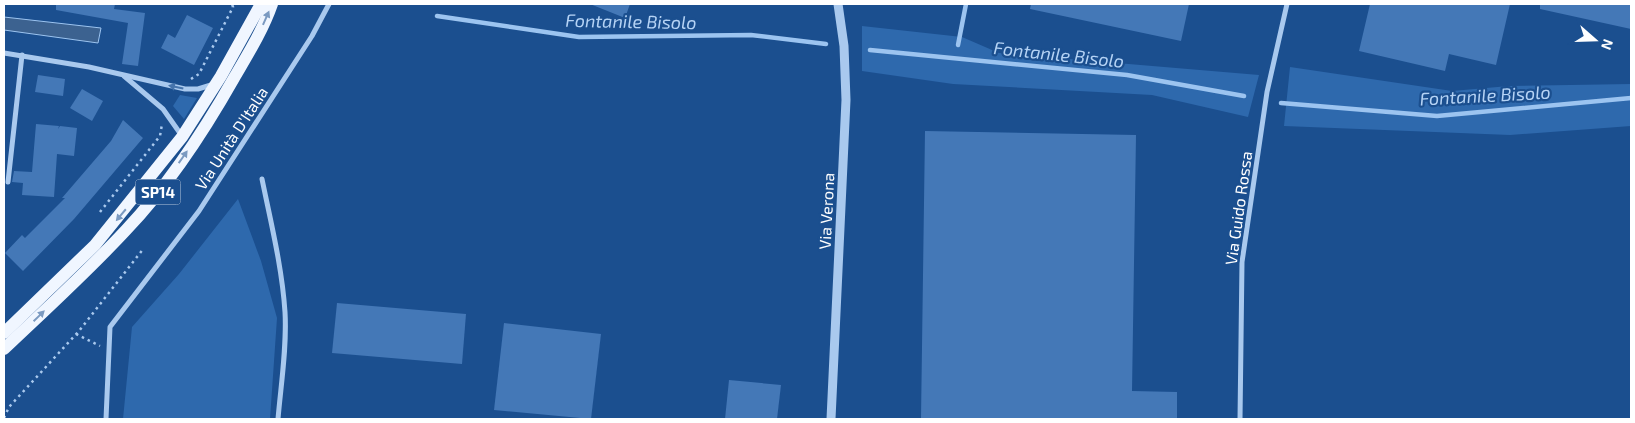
<svg xmlns="http://www.w3.org/2000/svg" width="1635" height="423" font-family="'Exo 2',sans-serif">
<rect width="100%" height="100%" fill="#1b4f8f"/>
<!-- green -->
<g fill="#2e69ad">
<path d="M 862,26 L 962,37 L 999,53 L 1259,75 L 1248,117 L 1152,95 L 953,84 L 862,71 Z"/>
<path d="M 1290,67 L 1452,91 L 1509,86 L 1631,84 L 1631,126 L 1510,135 L 1284,126 Z"/>
<path d="M 180,95 L 197,98 L 184,119 L 173,106 Z"/>
<path d="M 238,199 L 261,261 L 277,318 L 270,419 L 123,419 L 132,327 L 179,274 Z"/>
</g>
<!-- water -->
<path fill="#3c6290" stroke="#9cc4f0" d="M 4,17 L 101,28 L 98,43 L 4,30 Z"/>
<g fill="none" stroke-linecap="round" stroke-linejoin="round">
<!-- stream -->
<g stroke="#9cc4f0" stroke-width="4.5">
<path d="M 437,16 L 579,37 L 751,35 L 826,44"/>
<path d="M 958,45 L 966,4"/>
<path d="M 870,50 L 1127,75 L 1244,96"/>
<path d="M 1281,103 L 1437,116 L 1631,98"/>
</g>
</g>
<!-- building -->
<g fill="#4478b7">
<path d="M 56,4 L 115,4 L 114,9 L 145,13 L 138,66 L 122,64 L 128,23 L 56,10 Z"/>
<path d="M 590,4 L 630,4 L 625,18 Z"/>
<path d="M 1031,4 L 1189,4 L 1181,41 L 1030,9 Z"/>
<path d="M 1370,4 L 1510,4 L 1496,65 L 1449,54 L 1445,71 L 1359,51 Z"/>
<path d="M 1540,4 L 1631,4 L 1631,29 L 1540,9 Z"/>
<path d="M 187,15 L 213,28 L 194,65 L 161,48 L 168,34 L 175,38 Z"/>
<path d="M 38,75 L 65,79 L 63,96 L 35,92 Z"/>
<path d="M 82,89 L 103,101 L 92,121 L 70,108 Z"/>
<path d="M 123,120 L 143,138 L 74,219 L 23,271 L 5,253 L 22,235 L 25,238 L 65,198 L 62,198 L 111,141 Z"/>
<path d="M 36,124 L 59,126 L 58,129 L 60,126 L 77,128 L 74,156 L 57,154 L 54,197 L 22,195 L 23,183 L 12,182 L 14,171 L 32,172 Z"/>
<path d="M 925,131 L 1136,135 L 1132,391 L 1177,392 L 1177,419 L 921,419 Z"/>
<path d="M 337,303 L 466,314 L 462,364 L 332,353 Z"/>
<path d="M 504,323 L 601,334 L 591,419 L 494,410 Z"/>
<path d="M 729,380 L 781,385 L 777,419 L 725,419 Z"/>
</g>
<g fill="none" stroke-linecap="round" stroke-linejoin="round">
<!-- path -->
<g stroke="#a9c9ee" stroke-width="2.5" stroke-dasharray="2.5 4" stroke-linecap="butt">
<path d="M 191,79 L 199,74 L 233,7 L 232,4"/>
<path d="M 100,212 L 160,136 L 162,124"/>
<path d="M 76,334 L 100,346"/>
<path d="M 4,418 L 9,407 L 79,331 L 144,248"/>
</g>
<!-- minor -->
<g stroke="#a9c9ee" stroke-width="5">
<path d="M 4,53 L 89,67 L 185,89 L 198,89 L 211,85"/>
<path d="M 124,76 L 163,109 L 182,136"/>
<path d="M 262,179 C 271,223 282,267 285,312 C 287,347 281,384 278,419"/>
<path d="M 8,182 L 22,55"/>
<path d="M 106,419 L 110,327 L 199,211 L 312,36 L 329,4"/>
<path d="M 1240,419 L 1242,262 L 1267,92 L 1287,4"/>
</g>
<!-- tertiary -->
<path stroke="#a9c9ee" stroke-width="9" d="M 831,419 L 846,100 L 844,46 L 838,4"/>
<!-- primary -->
<g stroke="#f0f6ff" stroke-width="12">
<path d="M 4,333 L 95,245 L 182,137 L 221,76 L 261,4"/>
<path d="M 4,349 C 45,310 87,272 126,230 C 168,186 204,131 234,78 C 248,54 263,30 272,4"/>
</g>
</g>
<!-- one-way arrows -->
<defs><path id="oneway-solid" d="M-6-.8H1V-3.2L6.5 0L1 3.2V.8H-6Z" transform="scale(1.25)"/></defs>
<g fill="#7b9ac1">
<use href="#oneway-solid" transform="translate(266 18) rotate(-66)"/>
<use href="#oneway-solid" transform="translate(183 157) rotate(-55)"/>
<use href="#oneway-solid" transform="translate(121 215) rotate(130)"/>
<use href="#oneway-solid" transform="translate(39 316) rotate(-44)"/>
</g>
<use fill="#4674ac" href="#oneway-solid" transform="translate(176 87) rotate(-168)"/>
<g text-anchor="middle" dominant-baseline="central" stroke-width="4.5" stroke-linejoin="round" paint-order="stroke">
<!-- shield labels -->
<rect fill="#1b4f8f" stroke="#bbcadd" stroke-width="1" x="135.5" y="179.5" width="45" height="25" rx="4"/>
<g font-size="15" font-weight="bold" fill="#fff">
<text x="158" y="192">SP14</text>
</g>
<!-- street labels -->
<g font-size="16" fill="#fff" stroke="#1b4f8f">
<text transform="translate(231 138) rotate(-57)">Via Unità D'Italia</text>
<text transform="translate(1238 208) rotate(-82)">Via Guido Rossa</text>
<text transform="translate(826 211) rotate(-87)">Via Verona</text>
</g>
<!-- water labels -->
<g font-size="18" font-style="italic" fill="#b5d3f5" stroke="#1b4f8f">
<text transform="translate(631 21) rotate(1)">Fontanile Bisolo</text>
<text transform="translate(1059 54) rotate(6)">Fontanile Bisolo</text>
<text transform="translate(1485 95) rotate(-3)">Fontanile Bisolo</text>
</g>
</g>
<!-- border -->
<rect width="1635" height="423" fill="none" stroke="#ffffff" stroke-width="10"/>
<!-- north arrow -->
<g transform="translate(1595 40) rotate(110)" stroke="#1b4f8f" stroke-width="4" paint-order="stroke">
<path d="M0-4L9 19L0 12L-9 19Z" fill="#ffffff"/>
<text y="-8" font-size="14" font-weight="bold" text-anchor="middle" fill="#ffffff">N</text>
</g>
</svg>
